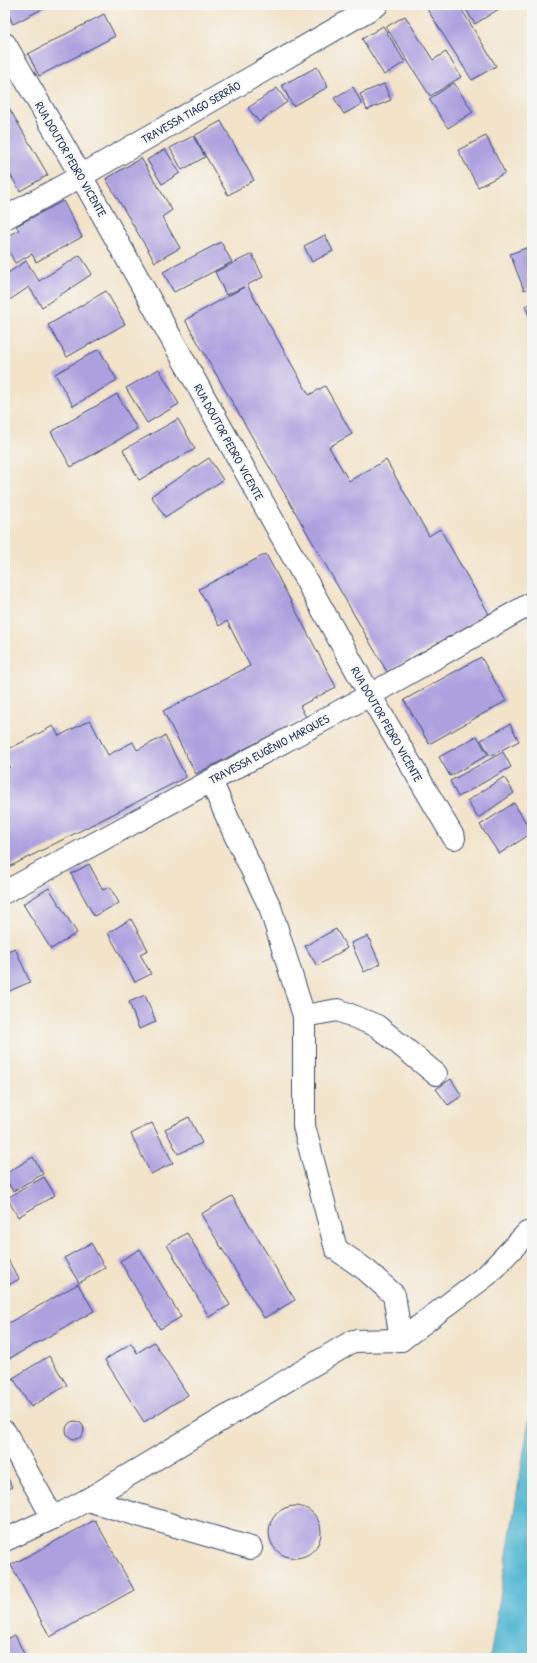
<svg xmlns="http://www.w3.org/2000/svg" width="537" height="1663" font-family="'Patrick Hand',sans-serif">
<rect width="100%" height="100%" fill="#f6f6f2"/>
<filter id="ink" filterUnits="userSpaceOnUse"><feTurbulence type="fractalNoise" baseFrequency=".025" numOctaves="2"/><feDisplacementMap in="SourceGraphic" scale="8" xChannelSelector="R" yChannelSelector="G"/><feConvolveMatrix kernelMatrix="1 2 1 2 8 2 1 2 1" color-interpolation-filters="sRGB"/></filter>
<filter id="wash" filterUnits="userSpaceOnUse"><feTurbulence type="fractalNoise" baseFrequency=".012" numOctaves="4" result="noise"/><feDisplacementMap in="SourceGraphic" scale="16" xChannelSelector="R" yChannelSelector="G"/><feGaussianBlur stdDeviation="0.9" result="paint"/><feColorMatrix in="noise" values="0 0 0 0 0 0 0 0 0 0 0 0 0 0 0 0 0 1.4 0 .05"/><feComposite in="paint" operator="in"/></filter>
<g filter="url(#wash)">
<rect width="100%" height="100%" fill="#f2e3c9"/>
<!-- water -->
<path fill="#56b9d4" stroke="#387499" d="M 532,1403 L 532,1658 L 490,1658 Z"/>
<g id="blocks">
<!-- building -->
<g fill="#ada0df">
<path d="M 5,5 L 50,5 L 13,24 L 5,8 Z"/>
<path d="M 433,5 L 459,5 L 496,66 L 472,80 L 427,9 Z"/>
<path d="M 463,5 L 501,5 L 502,7 L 475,24 Z"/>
<path d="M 104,14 L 115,36 L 39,76 L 28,54 Z"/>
<path d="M 405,16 L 433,60 L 446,52 L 461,77 L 430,96 L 386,27 Z"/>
<path d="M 383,26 L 405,62 L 384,75 L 362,39 Z"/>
<path d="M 317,67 L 328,87 L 293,106 L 282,85 Z"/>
<path d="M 454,83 L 473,112 L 448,128 L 429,99 Z"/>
<path d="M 384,84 L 391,100 L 367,110 L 360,94 Z"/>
<path d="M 353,87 L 362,104 L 344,114 L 334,98 Z"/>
<path d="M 277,88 L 287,102 L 259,122 L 248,108 Z"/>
<path d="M 5,101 L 48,175 L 20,191 L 5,166 Z"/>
<path d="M 221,121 L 254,180 L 228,195 L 194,136 Z"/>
<path d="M 193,136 L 205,157 L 182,170 L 170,148 Z"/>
<path d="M 486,136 L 505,173 L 478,187 L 458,150 Z"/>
<path d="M 165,149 L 180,173 L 162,184 L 147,160 Z"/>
<path d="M 141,158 L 172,210 L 162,217 L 180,248 L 155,262 L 106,179 Z"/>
<path d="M 63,201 L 82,237 L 36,262 L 32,254 L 15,263 L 5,244 L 5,237 L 19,230 L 16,226 Z"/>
<path d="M 325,235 L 333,251 L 312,262 L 304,246 Z"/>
<path d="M 221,242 L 232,262 L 174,292 L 163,272 Z"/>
<path d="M 532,246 L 532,287 L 524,290 L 510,254 Z"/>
<path d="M 252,254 L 263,277 L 247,285 L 309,395 L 325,386 L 352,434 L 329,447 L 349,481 L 386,460 L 429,536 L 440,529 L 489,614 L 387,672 L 185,320 L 244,287 L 226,295 L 215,272 Z"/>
<path d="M 80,255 L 92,274 L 42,307 L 29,287 L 5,303 L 5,275 L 26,261 L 39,281 Z"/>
<path d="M 106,291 L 125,324 L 67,357 L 48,325 Z"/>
<path d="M 532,303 L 532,322 L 525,306 Z"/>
<path d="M 99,349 L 117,380 L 73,406 L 55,374 Z"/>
<path d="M 159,369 L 179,404 L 147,423 L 126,388 Z"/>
<path d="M 117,394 L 137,429 L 71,467 L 51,432 Z"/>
<path d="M 178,419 L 195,449 L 139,480 L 123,450 Z"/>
<path d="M 209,458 L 223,480 L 165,517 L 151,496 Z"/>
<path d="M 266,554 L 336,687 L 300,706 L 306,717 L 196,774 L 163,711 L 250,666 L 227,621 L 219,626 L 199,589 Z"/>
<path d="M 481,657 L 506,701 L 429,744 L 404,700 Z"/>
<path d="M 90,720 L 108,755 L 133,742 L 137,750 L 165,736 L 186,777 L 5,869 L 5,769 L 10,767 L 5,757 L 5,751 L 53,726 L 59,736 Z"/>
<path d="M 510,724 L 519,741 L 490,756 L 481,740 Z"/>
<path d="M 477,736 L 488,755 L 450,776 L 439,757 Z"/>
<path d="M 503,752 L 511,767 L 458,797 L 450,781 Z"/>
<path d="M 504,777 L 514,793 L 478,818 L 467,801 Z"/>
<path d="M 514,803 L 532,833 L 499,854 L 480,825 Z"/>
<path d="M 89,864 L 103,890 L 110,887 L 119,903 L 94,916 L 71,874 Z"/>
<path d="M 49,888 L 77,933 L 51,949 L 23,904 Z"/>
<path d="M 131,919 L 148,950 L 140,954 L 151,974 L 135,982 L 108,933 Z"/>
<path d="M 336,929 L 347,948 L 317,966 L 305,946 Z"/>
<path d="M 368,936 L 380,964 L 364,972 L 351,943 Z"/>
<path d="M 15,948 L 30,982 L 5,993 L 5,952 Z"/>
<path d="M 145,995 L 156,1022 L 139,1029 L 129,1002 Z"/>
<path d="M 451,1079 L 462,1096 L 448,1105 L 436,1089 Z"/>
<path d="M 189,1117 L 202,1143 L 178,1154 L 165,1129 Z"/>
<path d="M 152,1123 L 173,1163 L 151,1174 L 131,1134 Z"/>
<path d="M 33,1157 L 43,1174 L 13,1191 L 5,1178 L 5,1174 Z"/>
<path d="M 44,1177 L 55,1195 L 18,1217 L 7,1198 Z"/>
<path d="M 232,1196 L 295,1300 L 264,1318 L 201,1214 Z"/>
<path d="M 187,1233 L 230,1305 L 209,1317 L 167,1245 Z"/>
<path d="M 91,1243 L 105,1268 L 79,1283 L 64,1258 Z"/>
<path d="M 140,1249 L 181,1317 L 160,1329 L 120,1261 Z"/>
<path d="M 5,1255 L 19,1279 L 5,1287 Z"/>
<path d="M 78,1284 L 94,1311 L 5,1361 L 5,1325 Z"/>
<path d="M 154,1342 L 188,1395 L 144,1422 L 105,1360 L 131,1343 L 137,1353 Z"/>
<path d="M 49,1356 L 67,1385 L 31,1407 L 13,1378 Z"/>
<circle cx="75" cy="1430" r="9"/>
<path d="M 5,1472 L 12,1487 L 5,1491 Z"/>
<circle cx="295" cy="1532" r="26"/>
<path d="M 95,1520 L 134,1590 L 50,1637 L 11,1565 Z"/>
<path d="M 15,1635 L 26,1658 L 5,1658 L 5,1640 Z"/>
</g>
</g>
</g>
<g filter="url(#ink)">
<use href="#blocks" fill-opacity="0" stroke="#3b4a6e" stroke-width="1"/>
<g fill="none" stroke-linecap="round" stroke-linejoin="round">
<defs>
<g id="minor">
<path d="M 5,218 L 81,176 L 377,5"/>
<path d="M 211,781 L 236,837 L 270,907 L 304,1016 L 304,1126 L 336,1249 L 366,1270 L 394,1295 L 401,1340"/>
<path d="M 5,892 L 370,695 L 532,603"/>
<path d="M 304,1016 L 338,1010 L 377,1026 L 436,1074"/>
<path d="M 5,1432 L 53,1518"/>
<path d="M 87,1500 L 251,1548"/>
<path d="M 5,1540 L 53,1518 L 87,1500 L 353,1341 L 401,1340 L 487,1275 L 527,1233"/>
</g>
<path id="tertiary" d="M 5,44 L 81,176 L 370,695 L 454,838"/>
</defs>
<!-- minor casing -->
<use href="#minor" stroke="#3b4a6e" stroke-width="24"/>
<!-- tertiary casing -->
<use href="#tertiary" stroke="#3b4a6e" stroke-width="24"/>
<!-- minor -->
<use href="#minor" stroke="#fff" stroke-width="22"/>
<!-- tertiary -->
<use href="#tertiary" stroke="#fff" stroke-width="22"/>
</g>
</g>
<g text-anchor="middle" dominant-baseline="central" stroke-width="4" stroke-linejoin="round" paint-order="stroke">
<!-- street labels -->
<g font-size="12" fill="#1b2f5e" stroke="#f6f6f2">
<text transform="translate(191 112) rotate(-30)">TRAVESSA TIAGO SERRÃO</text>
<text transform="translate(71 159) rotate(60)">RUA DOUTOR PEDRO VICENTE</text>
<text transform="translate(229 442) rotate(61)">RUA DOUTOR PEDRO VICENTE</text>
<text transform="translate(387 724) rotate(60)">RUA DOUTOR PEDRO VICENTE</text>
<text transform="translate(269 749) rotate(-28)">TRAVESSA EUGÊNIO MARQUES</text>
</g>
</g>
<!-- margin -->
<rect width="537" height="1663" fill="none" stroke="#f6f6f2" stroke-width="20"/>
</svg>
